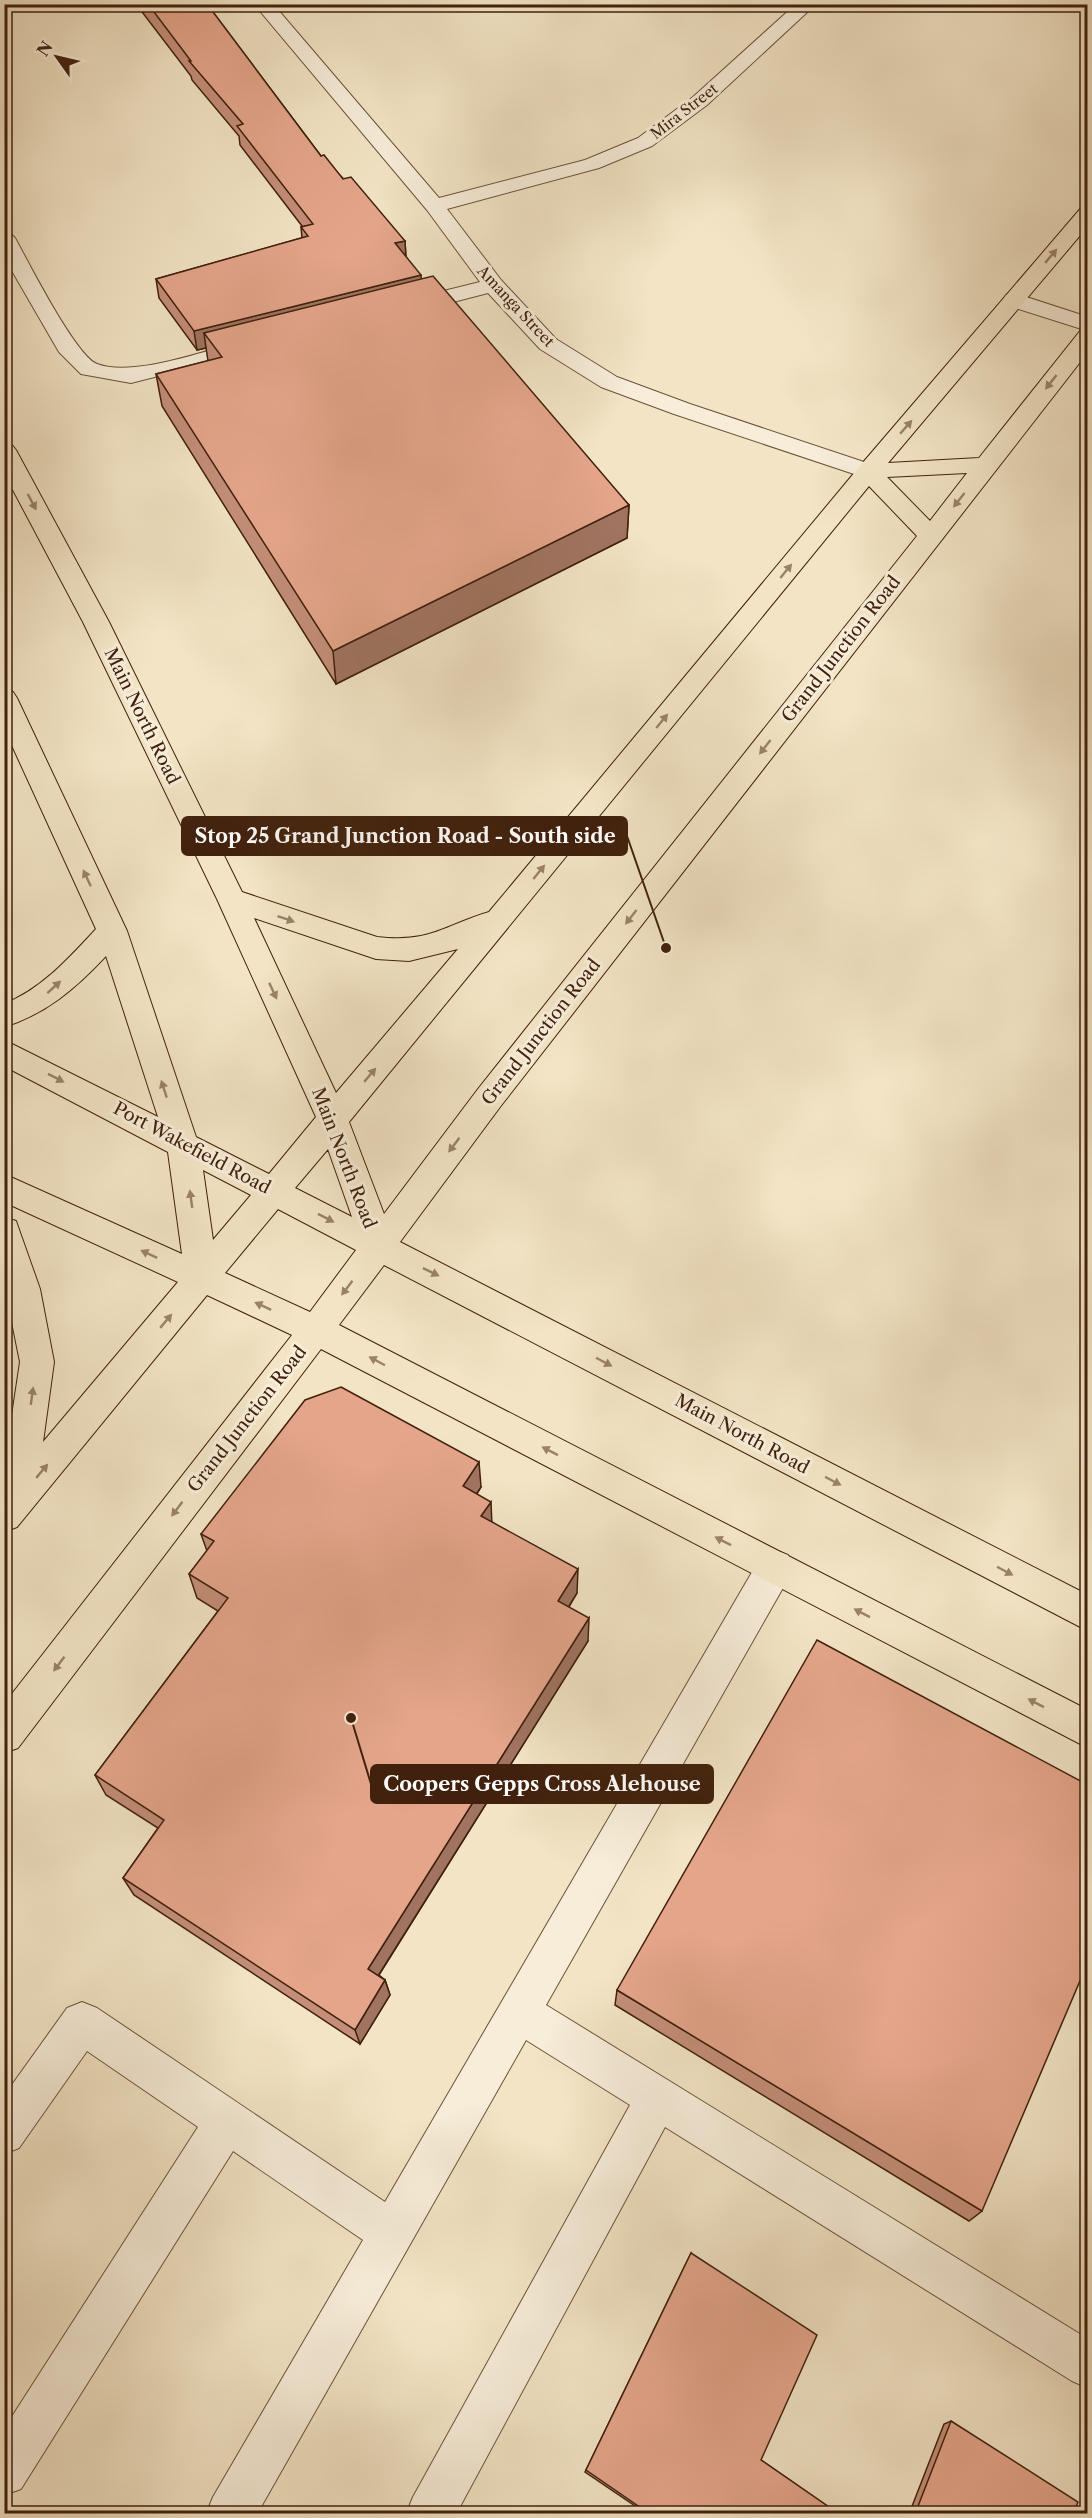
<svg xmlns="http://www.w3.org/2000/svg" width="1092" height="2518" font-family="'Libre Caslon Text',serif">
<rect width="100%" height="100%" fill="#f2e4c5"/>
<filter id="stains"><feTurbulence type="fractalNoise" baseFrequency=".00333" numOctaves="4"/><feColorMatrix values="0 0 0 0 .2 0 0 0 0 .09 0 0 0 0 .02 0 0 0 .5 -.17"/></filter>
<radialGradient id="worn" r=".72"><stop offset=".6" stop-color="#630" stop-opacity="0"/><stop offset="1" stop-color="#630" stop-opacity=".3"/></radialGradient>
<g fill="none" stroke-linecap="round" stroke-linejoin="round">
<defs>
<g id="minor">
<path d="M 254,4 L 273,4 L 439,198 L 585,160 L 638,138 L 693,97 L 796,4 L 816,4 L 707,105 L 652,146 L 599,168 L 447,209 L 501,280 L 556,339 L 617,377 L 690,404 L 876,466 L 880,471 L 876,476 L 868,478 L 860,476 L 674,414 L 601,387 L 540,349 L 488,293 L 407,314 L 399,312 L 396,307 L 399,302 L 480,282 L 427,210 Z"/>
<path d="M 4,232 L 11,234 L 15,238 C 29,263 75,355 97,364 C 133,378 211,349 249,339 L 257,341 L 260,346 L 257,351 L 131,383 L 81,374 L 59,352 L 4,257 Z"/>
<path d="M 1014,293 L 1088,317 L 1088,331 L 1006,305 L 1003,300 L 1006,295 Z"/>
<path d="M 775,1550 L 788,1555 L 793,1567 L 788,1579 L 546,2005 L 1088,2339 L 1088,2388 L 1072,2381 L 665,2127 L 456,2514 L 406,2514 L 413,2497 L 630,2105 L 526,2040 L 257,2514 L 206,2514 L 213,2497 L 363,2240 L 233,2151 L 21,2489 L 4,2495 L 4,2429 L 198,2127 L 87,2051 L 19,2148 L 4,2154 L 4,2096 L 67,2008 L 82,2002 L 97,2008 L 385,2202 L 762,1555 Z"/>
</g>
<path id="highway" d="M 1088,206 L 1088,226 L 888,463 L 979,458 L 1080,331 L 1088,329 L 1088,352 L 500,1107 L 400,1242 L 1088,1595 L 1088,1631 L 384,1265 L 339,1325 L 1088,1710 L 1088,1748 L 321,1349 L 18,1748 L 4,1753 L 4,1704 L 292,1335 L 207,1295 L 17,1527 L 4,1532 L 4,1451 L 8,1442 L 20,1362 L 4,1283 L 4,1217 L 16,1221 L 40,1289 L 54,1362 L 43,1442 L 178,1282 L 4,1202 L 4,1174 L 182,1254 L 168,1152 L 4,1066 L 4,1040 L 158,1117 L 106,956 C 76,988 46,1014 4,1027 L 4,1004 C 42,989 70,957 96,929 L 4,728 L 4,689 L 13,692 L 17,698 L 127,931 L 196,1137 L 269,1174 L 316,1117 L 217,899 L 83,622 L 4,473 L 4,443 L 12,445 L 16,450 L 109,622 L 242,892 L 377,937 C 431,943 442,926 489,912 L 860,466 L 1081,208 ZM 967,473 L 930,521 L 887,477 ZM 869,486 L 917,536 L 478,1089 L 384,1214 L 349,1122 ZM 254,918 L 376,959 L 409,961 L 458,949 L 336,1093 ZM 328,1149 L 352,1217 L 295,1188 ZM 203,1170 L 251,1195 L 213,1240 ZM 278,1209 L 356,1250 L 310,1312 L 225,1273 Z"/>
</defs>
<!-- minor casing -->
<use href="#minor" stroke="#6d523b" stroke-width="2"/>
<!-- highway casing -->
<use href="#highway" stroke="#41210d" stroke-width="2"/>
<!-- minor -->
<use href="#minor" fill="#f7edd9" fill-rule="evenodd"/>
<!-- highway -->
<use href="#highway" fill="#f2e4c5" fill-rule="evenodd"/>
</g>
<!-- wall -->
<g fill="#c48e78" stroke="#41210d" stroke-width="1.5">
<path d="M 136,4 L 207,4 L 321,156 L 405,241 L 406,257 L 421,279 L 629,505 L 627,538 L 336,684 L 162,406 L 156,374 L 208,361 L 206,348 L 197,350 L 159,298 L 156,279 L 302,238 L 301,227 L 302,226 L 240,145 L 239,136 L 192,80 L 191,76 Z"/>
<path d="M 481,1487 L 477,1494 L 492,1522 L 577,1593 L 569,1607 L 588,1641 L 379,1975 L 385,1980 L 390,1995 L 360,2044 L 134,1895 L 123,1878 L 158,1828 L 106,1795 L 95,1775 L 218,1611 L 197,1598 L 189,1574 L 207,1551 L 201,1534 Z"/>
<path d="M 617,1990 L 982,2211 L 969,2221 L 615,2005 Z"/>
<path d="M 691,2253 L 761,2460 L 839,2514 L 647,2514 L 585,2472 Z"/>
<path d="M 951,2421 L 1073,2514 L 909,2514 L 944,2424 Z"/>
</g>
<!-- shaded-wall -->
<g fill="#a07461" stroke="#41210d" stroke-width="1.5">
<path d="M 405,241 L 406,260 L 395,243 Z"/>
<path d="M 421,275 L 422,294 L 204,333 L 206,348 L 197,350 L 194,331 Z"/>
<path d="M 629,505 L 627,538 L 336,684 L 333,651 Z"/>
<path d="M 479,1462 L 481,1487 L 465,1511 L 463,1486 Z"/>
<path d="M 491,1502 L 492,1526 L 481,1516 Z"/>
<path d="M 578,1569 L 577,1593 L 558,1624 L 558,1601 Z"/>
<path d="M 589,1618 L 588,1641 L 373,1984 L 368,1969 Z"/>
<path d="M 385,1980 L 390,1995 L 360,2044 L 355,2030 Z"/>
</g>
<!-- building -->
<g fill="#e4a58b" stroke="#41210d" stroke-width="1.5">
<path d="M 148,4 L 207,4 L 321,156 L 324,155 L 343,179 L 351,177 L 405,241 L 395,243 L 421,275 L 194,331 L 156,279 L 308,236 L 301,227 L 313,224 L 237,126 L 243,124 L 189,61 L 191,61 Z"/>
<path d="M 433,276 L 629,505 L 333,651 L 156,374 L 222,357 L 204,333 Z"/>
<path d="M 341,1387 L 479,1462 L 463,1486 L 491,1502 L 481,1516 L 578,1569 L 558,1601 L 589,1618 L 368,1969 L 385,1980 L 355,2030 L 123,1878 L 164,1820 L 95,1775 L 228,1598 L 189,1574 L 214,1541 L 201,1534 L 305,1400 Z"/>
<path d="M 817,1640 L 1088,1785 L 1088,1962 L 982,2211 L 617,1990 Z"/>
<path d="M 691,2253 L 817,2335 L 761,2460 L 839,2514 L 650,2514 L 586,2470 Z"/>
<path d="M 951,2421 L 1078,2502 L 1073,2514 L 915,2514 Z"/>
</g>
<!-- one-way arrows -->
<defs><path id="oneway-solid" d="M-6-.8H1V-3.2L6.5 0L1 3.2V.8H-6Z" transform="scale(1.5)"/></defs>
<g fill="#9a8269">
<use href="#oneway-solid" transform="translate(1051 256) rotate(-50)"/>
<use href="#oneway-solid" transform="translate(1051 382) rotate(128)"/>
<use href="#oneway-solid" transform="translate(906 427) rotate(-49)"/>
<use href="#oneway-solid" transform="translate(959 500) rotate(128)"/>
<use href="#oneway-solid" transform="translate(32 502) rotate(62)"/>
<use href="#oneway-solid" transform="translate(786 571) rotate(-51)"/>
<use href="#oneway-solid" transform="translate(662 721) rotate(-51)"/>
<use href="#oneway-solid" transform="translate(765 747) rotate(128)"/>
<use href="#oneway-solid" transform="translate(539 872) rotate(-51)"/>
<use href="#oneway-solid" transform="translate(87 878) rotate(-115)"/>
<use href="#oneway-solid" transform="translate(631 917) rotate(128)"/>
<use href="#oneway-solid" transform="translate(286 919) rotate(19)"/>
<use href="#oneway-solid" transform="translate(54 987) rotate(-42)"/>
<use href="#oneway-solid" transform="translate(273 991) rotate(65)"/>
<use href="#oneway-solid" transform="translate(370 1075) rotate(-50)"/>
<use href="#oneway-solid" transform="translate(56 1078) rotate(27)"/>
<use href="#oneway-solid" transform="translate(164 1089) rotate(-108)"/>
<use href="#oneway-solid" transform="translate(454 1145) rotate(127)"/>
<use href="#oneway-solid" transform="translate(191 1199) rotate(-98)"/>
<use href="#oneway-solid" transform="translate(326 1218) rotate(27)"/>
<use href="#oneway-solid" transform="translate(149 1254) rotate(-155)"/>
<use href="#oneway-solid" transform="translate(431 1272) rotate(26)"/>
<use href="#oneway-solid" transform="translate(347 1288) rotate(127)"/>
<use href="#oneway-solid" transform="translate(263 1306) rotate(-155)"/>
<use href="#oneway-solid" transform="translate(166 1321) rotate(-50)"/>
<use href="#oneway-solid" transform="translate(377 1361) rotate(-152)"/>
<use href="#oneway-solid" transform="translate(604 1362) rotate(28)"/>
<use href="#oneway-solid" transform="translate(32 1396) rotate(-82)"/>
<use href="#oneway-solid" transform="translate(550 1451) rotate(-153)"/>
<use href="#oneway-solid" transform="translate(42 1471) rotate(-50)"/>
<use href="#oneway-solid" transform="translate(833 1481) rotate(28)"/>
<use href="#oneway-solid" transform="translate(177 1509) rotate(127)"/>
<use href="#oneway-solid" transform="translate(723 1541) rotate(-153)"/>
<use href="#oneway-solid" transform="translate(1005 1571) rotate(28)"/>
<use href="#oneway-solid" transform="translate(862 1613) rotate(-153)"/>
<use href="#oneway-solid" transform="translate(59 1664) rotate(127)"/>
<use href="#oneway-solid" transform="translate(1036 1703) rotate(-153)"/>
</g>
<g text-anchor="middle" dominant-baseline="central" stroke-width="6" stroke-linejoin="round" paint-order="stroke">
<!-- far-street labels -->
<g font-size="15" fill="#41210d" stroke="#f7edd9">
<text transform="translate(684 111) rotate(-38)">Mira Street</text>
<text transform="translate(516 306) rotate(47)">Amanga Street</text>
</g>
<!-- street labels -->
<g font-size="18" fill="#41210d" stroke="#f7edd9">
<text transform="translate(841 649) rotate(-52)">Grand Junction Road</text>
<text transform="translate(142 716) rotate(64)">Main North Road</text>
<text transform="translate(541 1032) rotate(-52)">Grand Junction Road</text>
<text transform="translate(192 1148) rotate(28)">Port Wakefield Road</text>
<text transform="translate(344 1158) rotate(69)">Main North Road</text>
<text transform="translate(247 1419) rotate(-52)">Grand Junction Road</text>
<text transform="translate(742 1434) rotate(28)">Main North Road</text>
</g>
</g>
<!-- callouts -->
<path fill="none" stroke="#41210d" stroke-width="2" d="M666 948L627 836M351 1718L371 1784"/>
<g fill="#41210d" stroke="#f7edd9" stroke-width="2">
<circle cx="666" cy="948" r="6"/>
<circle cx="351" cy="1718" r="6"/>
</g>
<g fill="#41210d" stroke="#41210d" stroke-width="2">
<rect x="182" y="817" width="445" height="38" rx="6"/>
<rect x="371" y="1765" width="342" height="38" rx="6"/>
</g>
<g font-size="20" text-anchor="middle" font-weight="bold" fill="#fff">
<text x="405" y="843">Stop 25 Grand Junction Road - South side</text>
<text x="542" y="1791">Coopers Gepps Cross Alehouse</text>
</g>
<!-- margin -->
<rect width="1092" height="2518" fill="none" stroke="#f2e4c5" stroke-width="24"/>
<rect x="6" y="6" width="1080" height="2506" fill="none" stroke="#41210d" stroke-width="3"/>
<rect x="12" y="12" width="1068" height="2494" fill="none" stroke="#41210d" stroke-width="1.5"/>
<!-- north arrow -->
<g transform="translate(57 57) rotate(304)" stroke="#f7edd9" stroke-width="4.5" paint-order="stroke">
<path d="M0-4.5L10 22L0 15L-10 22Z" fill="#41210d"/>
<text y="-9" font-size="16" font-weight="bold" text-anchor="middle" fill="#41210d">N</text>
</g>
<rect width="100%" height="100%" filter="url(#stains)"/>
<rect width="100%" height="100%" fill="url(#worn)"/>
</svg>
